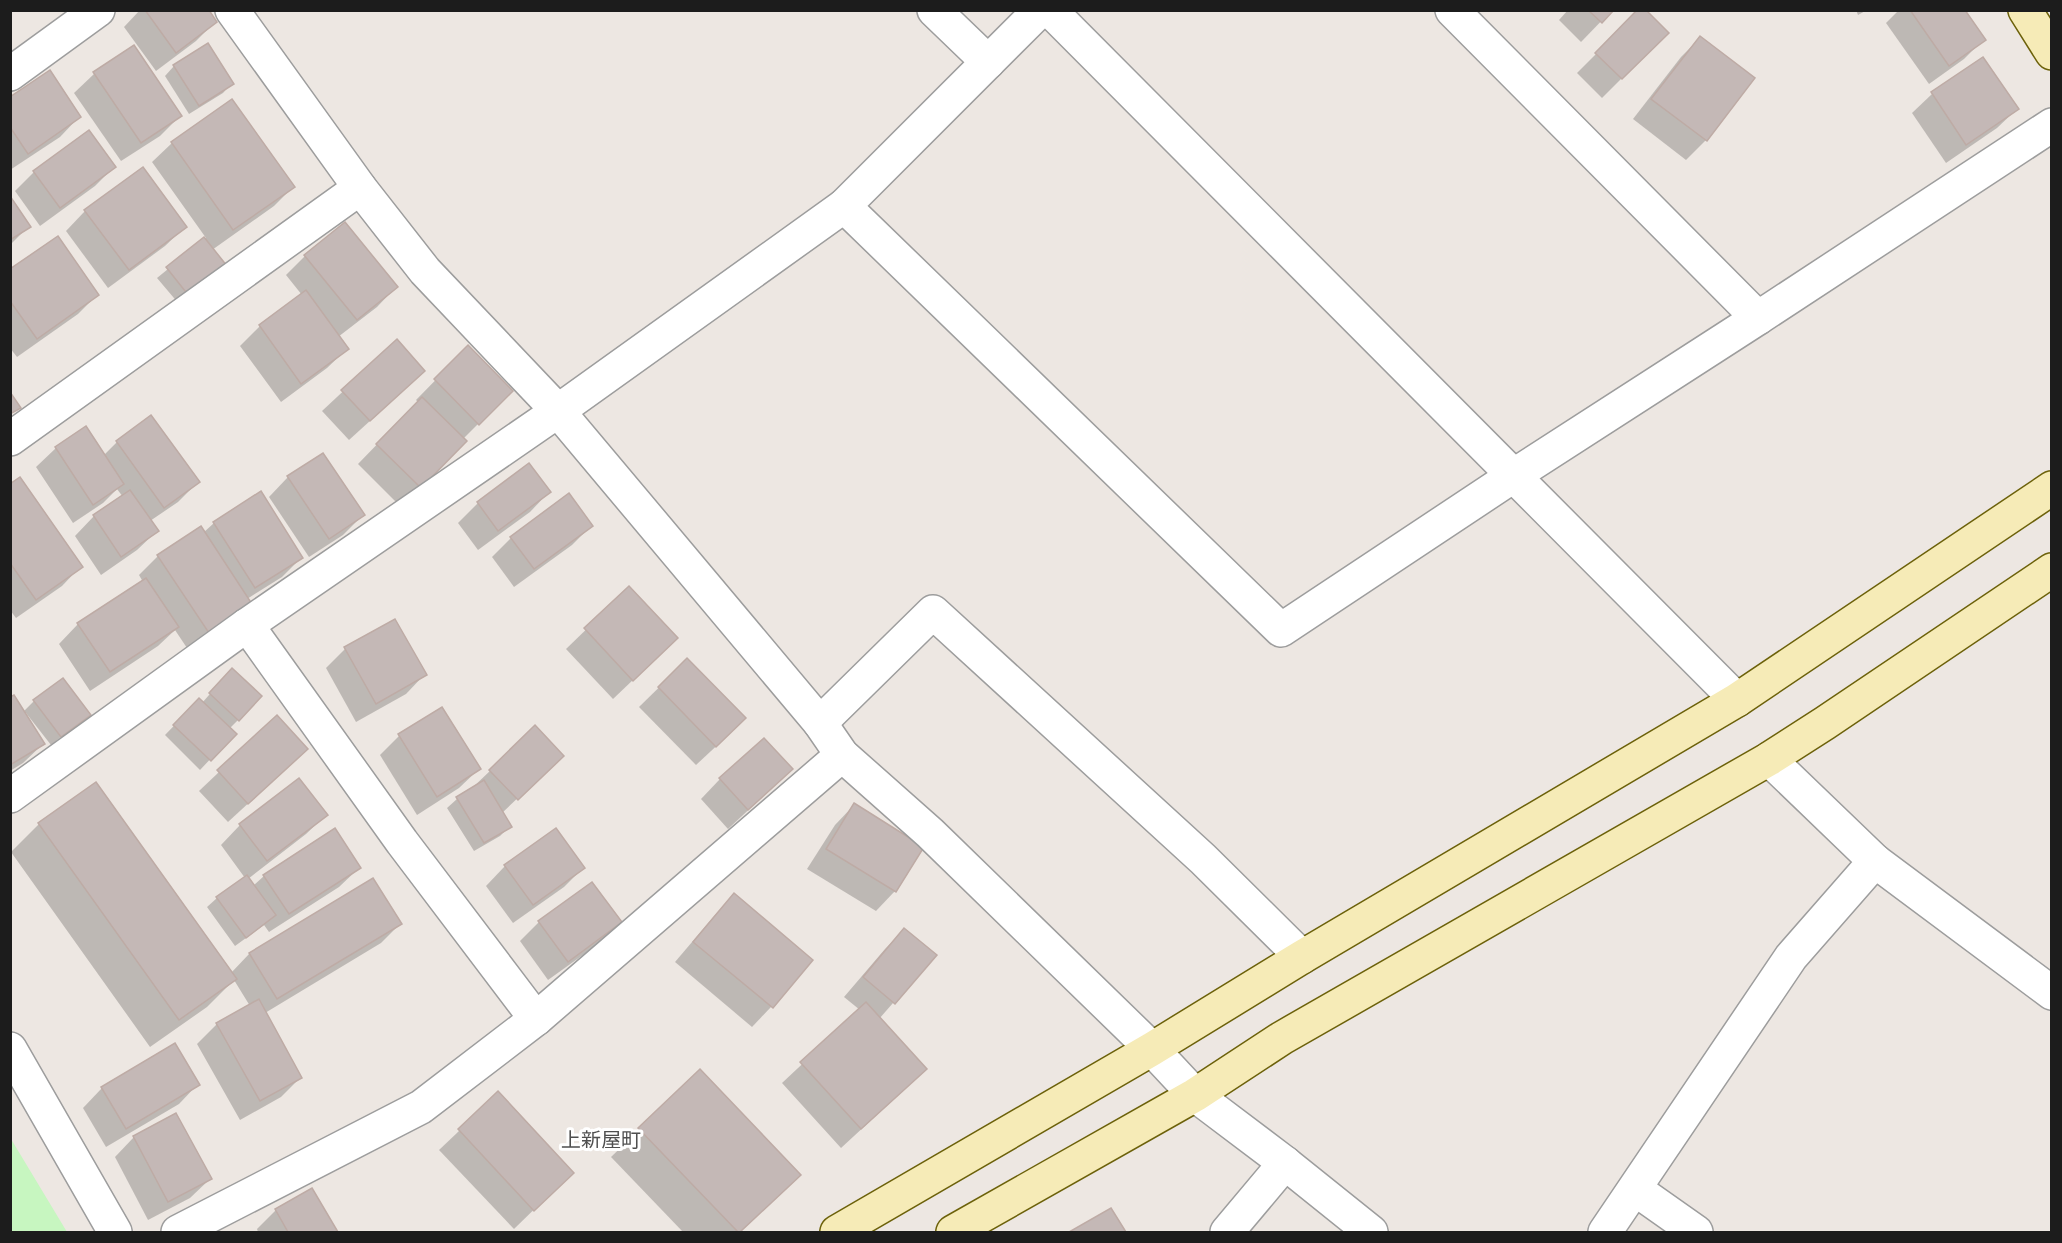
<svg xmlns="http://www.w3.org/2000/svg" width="2062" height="1243" font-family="'Nunito Sans','Noto Sans JP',sans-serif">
<rect width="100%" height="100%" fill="#ede7e2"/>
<!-- park -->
<path fill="#c7f6c0" d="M 11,1139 L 67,1232 L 11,1232 Z"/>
<!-- shadow -->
<g fill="#0003">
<path d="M 140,10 L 207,10 L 215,22 L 196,41 L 156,71 L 124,27 Z"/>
<path d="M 1568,10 L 1612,10 L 1581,42 L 1559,20 Z"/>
<path d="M 1640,10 L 1667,33 L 1602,98 L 1577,73 Z"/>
<path d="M 1856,10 L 1867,10 L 1858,15 Z"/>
<path d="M 1899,10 L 1964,10 L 1984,39 L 1964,59 L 1929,84 L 1886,23 Z"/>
<path d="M 1700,38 L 1753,78 L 1706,140 L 1686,160 L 1633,119 L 1681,57 Z"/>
<path d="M 133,47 L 180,116 L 160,136 L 121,161 L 74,93 L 94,74 Z"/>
<path d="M 1983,59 L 2017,109 L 1997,128 L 1946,163 L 1912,113 L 1932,94 Z"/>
<path d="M 174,66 L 232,83 L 223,93 L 189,114 L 165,76 Z"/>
<path d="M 10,98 L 79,117 L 60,137 L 10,170 Z"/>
<path d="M 172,143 L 293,187 L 274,206 L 212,250 L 225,266 L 179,304 L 157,278 L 206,238 L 152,162 Z"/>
<path d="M 114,167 L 95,186 L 40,226 L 15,191 L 34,172 Z"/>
<path d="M 10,198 L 29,226 L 10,245 Z"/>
<path d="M 85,211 L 185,227 L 165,246 L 108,288 L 66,231 Z"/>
<path d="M 305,256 L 396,287 L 377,307 L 338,337 L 347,349 L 327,368 L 281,402 L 240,346 L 260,326 L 302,295 L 286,275 Z"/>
<path d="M 10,271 L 97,295 L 78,314 L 17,357 L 10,348 Z"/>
<path d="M 397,341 L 404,390 L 349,440 L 322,411 Z"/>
<path d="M 468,347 L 511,391 L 463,439 L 465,441 L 401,507 L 358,464 L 418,402 L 416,400 Z"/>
<path d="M 151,418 L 198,482 L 178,502 L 150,521 L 157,531 L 137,550 L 101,575 L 75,536 L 94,516 L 123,497 L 117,489 L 103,503 L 73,523 L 36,467 L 56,448 L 104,455 L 117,442 Z"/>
<path d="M 529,465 L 549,492 L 530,512 L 478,550 L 458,523 L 478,503 Z"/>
<path d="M 288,477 L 363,515 L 343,535 L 309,557 L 269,497 Z"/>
<path d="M 10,486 L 81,566 L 62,586 L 16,618 L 10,610 Z"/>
<path d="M 214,523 L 301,558 L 282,577 L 247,599 L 191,654 L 175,630 L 158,646 L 90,691 L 59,644 L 78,624 L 143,582 L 139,575 L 158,556 L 203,533 Z"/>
<path d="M 591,526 L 572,545 L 514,587 L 492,557 L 511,538 Z"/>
<path d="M 629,588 L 656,658 L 613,699 L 566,649 Z"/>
<path d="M 345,649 L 425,674 L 406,694 L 356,722 L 326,668 Z"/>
<path d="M 687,660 L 725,738 L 696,765 L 639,707 Z"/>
<path d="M 223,679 L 238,720 L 229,729 L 234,734 L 200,770 L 165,735 L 199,700 L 202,703 Z"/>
<path d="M 10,699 L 23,712 L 34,701 L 89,714 L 51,745 L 26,713 L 24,714 L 43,744 L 23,763 L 10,771 Z"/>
<path d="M 277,717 L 287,768 L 228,822 L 199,791 Z"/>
<path d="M 535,728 L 542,775 L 502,813 L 510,826 L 500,836 L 474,851 L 447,808 L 457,799 L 470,790 Z"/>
<path d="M 399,736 L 479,769 L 459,788 L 417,815 L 380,755 Z"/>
<path d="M 720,779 L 772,788 L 728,829 L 701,799 Z"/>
<path d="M 299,781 L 326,815 L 306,834 L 248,879 L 253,886 L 264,876 L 359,868 L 339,887 L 269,932 L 264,925 L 235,946 L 207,907 L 217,898 L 245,878 L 221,845 L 240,825 Z"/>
<path d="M 854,805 L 895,891 L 876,911 L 807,869 L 835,825 Z"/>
<path d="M 39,824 L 231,973 L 249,954 L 373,880 L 400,924 L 381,943 L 265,1013 L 300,1078 L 281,1097 L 240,1120 L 197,1044 L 217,1024 L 250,1006 L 234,980 L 207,1007 L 150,1047 L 11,852 Z"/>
<path d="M 505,866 L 583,868 L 564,887 L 513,923 L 486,886 Z"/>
<path d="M 734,895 L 811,960 L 771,1007 L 752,1027 L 675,962 L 715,915 Z"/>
<path d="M 539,922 L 620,922 L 601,942 L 548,980 L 520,941 Z"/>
<path d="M 904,930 L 935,955 L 879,1019 L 905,1089 L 841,1148 L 782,1083 L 860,1010 L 844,997 L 885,949 Z"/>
<path d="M 700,1071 L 771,1203 L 740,1232 L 683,1232 L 611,1157 Z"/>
<path d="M 198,1084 L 179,1104 L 106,1147 L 83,1108 L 102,1088 Z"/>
<path d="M 498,1094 L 552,1192 L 514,1229 L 439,1150 Z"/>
<path d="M 134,1137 L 210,1179 L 190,1198 L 148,1220 L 115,1157 Z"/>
<path d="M 312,1190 L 336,1232 L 258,1232 L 257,1229 L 276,1210 Z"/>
<path d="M 1111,1210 L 1124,1232 L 1072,1232 Z"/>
</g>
<!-- building -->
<g fill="#c4b8b6" stroke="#beaba5" stroke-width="1.5">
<path d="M 145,10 L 209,10 L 217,22 L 176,53 Z"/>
<path d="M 1588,10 L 1614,10 L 1602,23 Z"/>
<path d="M 1637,10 L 1646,10 L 1669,33 L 1622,79 L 1595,53 Z"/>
<path d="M 1910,10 L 1965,10 L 1986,40 L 1949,66 Z"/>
<path d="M 1700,36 L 1755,78 L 1707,141 L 1651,99 Z"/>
<path d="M 208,43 L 234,84 L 199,106 L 173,65 Z"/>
<path d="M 134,45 L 182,116 L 141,143 L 93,72 Z"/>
<path d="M 1983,57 L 2019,109 L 1966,145 L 1931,92 Z"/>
<path d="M 50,70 L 81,117 L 28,154 L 10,127 L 10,97 Z"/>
<path d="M 232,99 L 295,187 L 233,230 L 171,142 Z"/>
<path d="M 89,130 L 116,167 L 60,208 L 33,171 Z"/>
<path d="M 143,167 L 187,227 L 129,270 L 84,210 Z"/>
<path d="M 10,196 L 31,227 L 10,240 Z"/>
<path d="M 345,222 L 398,287 L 357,320 L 304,255 Z"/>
<path d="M 58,236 L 99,295 L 37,339 L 10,301 L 10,269 Z"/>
<path d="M 204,237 L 227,266 L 189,296 L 166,267 Z"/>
<path d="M 306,290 L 349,349 L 301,384 L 259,325 Z"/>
<path d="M 397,339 L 425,371 L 370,421 L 341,390 Z"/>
<path d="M 468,345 L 513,391 L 479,425 L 434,379 Z"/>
<path d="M 10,392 L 21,408 L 10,414 Z"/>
<path d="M 422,397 L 467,441 L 421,488 L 376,444 Z"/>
<path d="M 151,415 L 200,482 L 164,508 L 116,441 Z"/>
<path d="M 86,426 L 124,484 L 93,505 L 55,447 Z"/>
<path d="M 323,453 L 365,515 L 329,539 L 287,476 Z"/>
<path d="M 529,463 L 551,492 L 498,531 L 477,502 Z"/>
<path d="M 20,477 L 83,567 L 36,600 L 10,563 L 10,484 Z"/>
<path d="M 130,490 L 159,531 L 121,557 L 93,515 Z"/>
<path d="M 261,491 L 303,558 L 255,588 L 213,522 Z"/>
<path d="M 569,493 L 593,526 L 534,569 L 510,537 Z"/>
<path d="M 201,526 L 254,607 L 211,636 L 157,555 Z"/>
<path d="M 146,578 L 179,627 L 110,672 L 77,623 Z"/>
<path d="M 629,586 L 678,638 L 633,681 L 584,628 Z"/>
<path d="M 395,619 L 427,675 L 376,704 L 344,647 Z"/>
<path d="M 687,658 L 746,718 L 716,747 L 658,687 Z"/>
<path d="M 232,668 L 262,696 L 239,721 L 209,693 Z"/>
<path d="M 63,678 L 91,715 L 61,737 L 33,700 Z"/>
<path d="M 14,695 L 45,744 L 10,765 L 10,697 Z"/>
<path d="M 199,698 L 237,734 L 211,761 L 173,725 Z"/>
<path d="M 442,707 L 481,769 L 437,797 L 398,734 Z"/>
<path d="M 277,715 L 308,749 L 248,804 L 217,770 Z"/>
<path d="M 535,725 L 564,756 L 518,800 L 489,770 Z"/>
<path d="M 764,738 L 793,769 L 748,810 L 719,778 Z"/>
<path d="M 299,778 L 328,815 L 267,861 L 239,824 Z"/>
<path d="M 484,780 L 512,827 L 484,843 L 456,797 Z"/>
<path d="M 96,782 L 237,979 L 179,1020 L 38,823 Z"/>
<path d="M 854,803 L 924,847 L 896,892 L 826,849 Z"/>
<path d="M 335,828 L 361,868 L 289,914 L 263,875 Z"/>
<path d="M 556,828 L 585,868 L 533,905 L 504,865 Z"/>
<path d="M 247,875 L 276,915 L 246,938 L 216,897 Z"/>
<path d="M 373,878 L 402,924 L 277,999 L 249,953 Z"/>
<path d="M 592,882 L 622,922 L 568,962 L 538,921 Z"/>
<path d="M 734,893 L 813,960 L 773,1008 L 693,942 Z"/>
<path d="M 904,928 L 937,955 L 895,1004 L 863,977 Z"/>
<path d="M 259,999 L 302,1078 L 260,1101 L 216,1023 Z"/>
<path d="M 866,1002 L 927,1069 L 861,1129 L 800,1062 Z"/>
<path d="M 175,1043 L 200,1085 L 126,1129 L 101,1087 Z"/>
<path d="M 700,1069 L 801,1175 L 740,1232 L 738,1232 L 638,1128 Z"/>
<path d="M 498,1091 L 574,1173 L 534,1211 L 458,1129 Z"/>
<path d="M 176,1113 L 212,1179 L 168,1202 L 133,1136 Z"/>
<path d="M 312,1188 L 338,1232 L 288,1232 L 275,1209 Z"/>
<path d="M 1111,1208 L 1126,1232 L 1069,1232 Z"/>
</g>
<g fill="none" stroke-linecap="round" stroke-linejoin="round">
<defs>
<g id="street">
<path d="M 232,10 L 360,188 L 425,271 L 558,411 L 820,723 L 842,755 L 930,833 L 1152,1049 L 1195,1095 L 1285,1163 L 1371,1232"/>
<path d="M 934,10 L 988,62"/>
<path d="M 1040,10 L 844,206 L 1281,630 L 1513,476 L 1758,318"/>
<path d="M 1050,10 L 1737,700"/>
<path d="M 1452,10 L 1758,318 L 2052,125"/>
<path d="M 10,74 L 98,10"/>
<path d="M 10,439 L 360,188"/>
<path d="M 247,625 L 402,842 L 536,1019"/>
<path d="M 820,723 L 933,612 L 1203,859 L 1302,957"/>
<path d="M 10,796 L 247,625 L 558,411 L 844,206"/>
<path d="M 1875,861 L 2052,993"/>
<path d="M 10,1049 L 115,1232"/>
<path d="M 1635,1189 L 1696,1232"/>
<path d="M 178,1232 L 421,1107 L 536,1019 L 842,755"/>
<path d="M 1227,1232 L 1285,1163"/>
<path d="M 1605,1232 L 1791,957 L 1875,861 L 1769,759"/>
</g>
<g id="secondary">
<path d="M 2025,10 L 2052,53"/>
<path d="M 837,1232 L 1152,1049 L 1302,957 L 1737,700 L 2052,488"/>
<path d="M 953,1232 L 1195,1095 L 1282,1038 L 1769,759 L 1825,723 L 2052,570"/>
</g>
</defs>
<!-- street casing -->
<use href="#street" stroke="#9d9d9d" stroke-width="36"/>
<!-- secondary casing -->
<use href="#secondary" stroke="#6c610a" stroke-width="36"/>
<!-- street -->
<use href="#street" stroke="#fff" stroke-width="33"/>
<!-- secondary -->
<use href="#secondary" stroke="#f6ebb7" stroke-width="33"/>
</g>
<g text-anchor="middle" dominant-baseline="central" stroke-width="6" stroke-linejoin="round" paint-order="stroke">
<!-- neighbourhood labels -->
<g font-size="20" fill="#4f4f4f" stroke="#fff">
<text x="601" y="1140">上新屋町</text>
</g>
</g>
<!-- border -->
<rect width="2062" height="1243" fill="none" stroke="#1c1c1c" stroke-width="24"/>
</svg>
